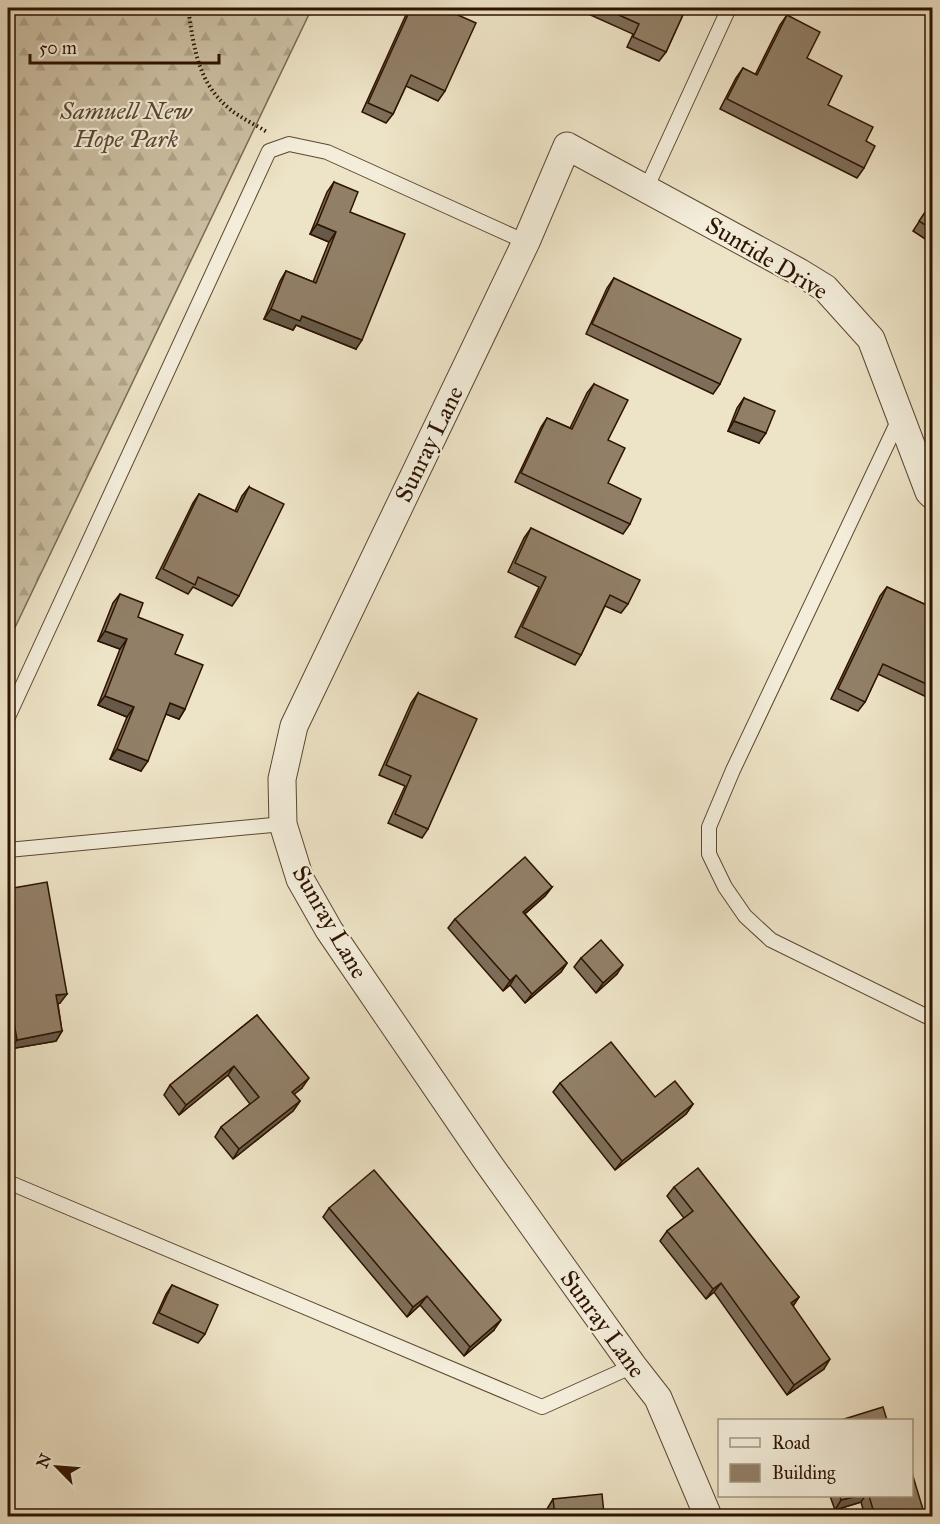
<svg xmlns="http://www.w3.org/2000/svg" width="940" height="1524" font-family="'IM FELL Great Primer',serif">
<defs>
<pattern id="forest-firs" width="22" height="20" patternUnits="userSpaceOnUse" patternTransform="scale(1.5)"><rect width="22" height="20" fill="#ccc0a4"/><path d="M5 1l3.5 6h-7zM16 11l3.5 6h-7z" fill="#b0a48b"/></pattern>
</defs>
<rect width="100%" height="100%" fill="#ede3c6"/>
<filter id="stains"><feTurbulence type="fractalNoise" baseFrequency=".00333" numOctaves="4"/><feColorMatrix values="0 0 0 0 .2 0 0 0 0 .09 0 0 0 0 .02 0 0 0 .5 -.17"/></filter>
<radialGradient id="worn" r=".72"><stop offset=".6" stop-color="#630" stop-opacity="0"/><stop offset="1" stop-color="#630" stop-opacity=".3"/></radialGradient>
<!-- forest -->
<path fill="url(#forest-firs)" stroke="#7c6a52" stroke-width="1.5" d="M 8,8 L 312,8 L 8,642 Z"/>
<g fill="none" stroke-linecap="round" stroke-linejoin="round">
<defs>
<g id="service">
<path d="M 930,8 L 932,8"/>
<path d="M 646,189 L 729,8"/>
<path d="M 900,417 L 733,770 L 709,827 L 709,854 L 725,887 L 745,916 L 771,940 L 932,1019"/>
<path d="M 8,717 L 269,151 L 289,144 L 327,152 L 526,242"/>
<path d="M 8,850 L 283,824"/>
<path d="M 8,1182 L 542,1407 L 633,1366"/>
</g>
<path id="minor" d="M 708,1516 L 658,1398 L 633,1366 L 486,1160 L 329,930 L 300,879 L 283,824 L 282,779 L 294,726 L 526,242 L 567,146 L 799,272 L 825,288 L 871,339 L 929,492 L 932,495"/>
</defs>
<!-- service casing -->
<use href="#service" stroke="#5d4732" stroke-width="16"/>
<!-- minor casing -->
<use href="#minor" stroke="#5d4732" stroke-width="29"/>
<!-- path -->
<path stroke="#2d1300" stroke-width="4" stroke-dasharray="1.5 3" stroke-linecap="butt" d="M 188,8 C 194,47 197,83 231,110 C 241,118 256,125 267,132"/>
<!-- service -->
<use href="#service" stroke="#f3edda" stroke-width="14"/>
<!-- minor -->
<use href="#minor" stroke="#f3edda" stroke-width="27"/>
</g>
<!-- wall -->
<g fill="#7d6d59" stroke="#2d1300" stroke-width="1.5">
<path d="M 409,8 L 442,8 L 445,91 L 438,101 L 406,86 L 393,114 L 386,123 L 362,112 Z"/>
<path d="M 575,8 L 686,8 L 666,52 L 659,61 L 627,47 L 633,34 Z"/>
<path d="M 787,15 L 807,58 L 828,105 L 866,141 L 864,168 L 857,178 L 720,109 L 736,78 L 743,68 L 755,75 L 780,25 Z"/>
<path d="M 334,182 L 350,212 L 356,349 L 296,325 L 293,330 L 264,319 L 280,281 L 286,271 L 313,282 L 329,242 L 310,234 L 327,192 Z"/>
<path d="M 933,200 L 933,244 L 913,231 Z"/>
<path d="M 614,278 L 720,384 L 713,394 L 586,334 L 607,288 Z"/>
<path d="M 594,384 L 608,440 L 608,483 L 630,524 L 623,534 L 515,482 L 541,427 L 547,418 L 570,428 L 587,393 Z"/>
<path d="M 744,398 L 759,443 L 728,431 L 737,408 Z"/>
<path d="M 249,487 L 239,596 L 232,606 L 193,587 L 188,594 L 156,578 L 193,503 L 199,494 L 235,511 L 242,496 Z"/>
<path d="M 531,528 L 628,604 L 621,613 L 605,606 L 581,655 L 575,665 L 515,637 L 539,587 L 508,572 L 524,538 Z"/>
<path d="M 887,587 L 933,608 L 933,700 L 878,674 L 865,702 L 858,711 L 831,699 L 880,596 Z"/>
<path d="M 120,594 L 138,617 L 175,654 L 185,709 L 179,719 L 166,714 L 141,771 L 110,759 L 127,717 L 98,705 L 120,649 L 98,641 L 113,603 Z"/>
<path d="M 418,693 L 428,829 L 422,838 L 388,823 L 405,786 L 379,775 L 411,703 Z"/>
<path d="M 552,887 L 545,896 L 525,914 L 567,963 L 561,972 L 525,1003 L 510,985 L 503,991 L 448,928 L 455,919 Z"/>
<path d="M 8,889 L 60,1003 L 58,1004 L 62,1031 L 56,1041 L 10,1049 L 8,1035 Z"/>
<path d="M 581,958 L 617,974 L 596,993 L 574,967 Z"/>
<path d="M 257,1015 L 302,1088 L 294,1094 L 300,1101 L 293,1111 L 233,1159 L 215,1137 L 221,1127 L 250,1104 L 228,1075 L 179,1115 L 164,1095 L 170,1085 Z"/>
<path d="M 560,1083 L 655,1097 L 693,1104 L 686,1114 L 615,1170 L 553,1092 Z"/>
<path d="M 674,1187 L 799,1297 L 793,1306 L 824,1369 L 787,1395 L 714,1292 L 706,1299 L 660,1241 L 667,1231 L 684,1218 L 667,1196 Z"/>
<path d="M 329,1208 L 494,1330 L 464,1356 L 420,1305 L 407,1317 L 323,1217 Z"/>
<path d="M 172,1285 L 205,1334 L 198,1343 L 153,1323 L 166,1294 Z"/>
<path d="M 830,1496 L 912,1496 L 925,1516 L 865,1516 L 861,1502 L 835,1510 Z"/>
<path d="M 553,1499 L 604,1514 L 618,1516 L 547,1516 L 547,1509 Z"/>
</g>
<!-- shaded-wall -->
<g fill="#665948" stroke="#2d1300" stroke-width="1.5">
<path d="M 317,224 L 336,232 L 329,242 L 310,234 Z"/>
<path d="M 271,309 L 302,316 L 362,340 L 356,349 L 296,325 L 293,330 L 264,319 Z"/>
<path d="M 734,421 L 766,433 L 759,443 L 728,431 Z"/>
<path d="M 105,631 L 127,639 L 120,649 L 98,641 Z"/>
<path d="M 105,696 L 134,707 L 127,717 L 98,705 Z"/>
<path d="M 170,703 L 185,709 L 179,719 L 163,713 Z"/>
<path d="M 117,749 L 148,761 L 141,771 L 110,759 Z"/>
<path d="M 552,887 L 545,896 L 516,921 L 523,912 Z"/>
<path d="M 567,963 L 561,972 L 525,1003 L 532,994 Z"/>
<path d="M 623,965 L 617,974 L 596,993 L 603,983 Z"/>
<path d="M 516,975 L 510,985 L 503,991 L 510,981 Z"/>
<path d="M 67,994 L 60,1003 L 50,1005 L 56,995 Z"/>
<path d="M 62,1031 L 56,1041 L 10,1049 L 17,1040 Z"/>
<path d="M 234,1066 L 228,1075 L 179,1115 L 186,1105 Z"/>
<path d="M 309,1078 L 302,1088 L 286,1101 L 292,1092 Z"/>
<path d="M 300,1101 L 293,1111 L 233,1159 L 239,1149 Z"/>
<path d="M 693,1104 L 686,1114 L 615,1170 L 622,1161 Z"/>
<path d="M 721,1283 L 714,1292 L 706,1299 L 713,1289 Z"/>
<path d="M 427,1296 L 420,1305 L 407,1317 L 413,1307 Z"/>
<path d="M 799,1297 L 793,1306 L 791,1303 Z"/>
<path d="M 501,1320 L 494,1330 L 464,1356 L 470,1347 Z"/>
<path d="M 830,1359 L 824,1369 L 787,1395 L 794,1385 Z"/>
<path d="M 857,1496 L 865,1496 L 861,1502 L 835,1510 L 841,1500 Z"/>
</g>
<!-- building -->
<g fill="#917f67" stroke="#2d1300" stroke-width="1.5">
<path d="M 411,8 L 442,8 L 476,23 L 445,91 L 411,75 L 393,114 L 368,103 Z"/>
<path d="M 603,8 L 686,8 L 666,52 L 633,37 L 639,24 Z"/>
<path d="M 787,15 L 820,32 L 807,58 L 842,76 L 828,105 L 873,127 L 866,141 L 875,146 L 864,168 L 727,99 L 743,68 L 757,75 Z"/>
<path d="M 334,182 L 358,192 L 350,212 L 405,234 L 362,340 L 302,316 L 300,321 L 271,309 L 286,271 L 316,283 L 336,232 L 317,224 Z"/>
<path d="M 933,201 L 933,230 L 919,221 Z"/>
<path d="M 614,278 L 741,339 L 720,384 L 592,324 Z"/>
<path d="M 594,384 L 628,400 L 608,440 L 625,448 L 608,483 L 641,499 L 630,524 L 521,473 L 547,418 L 572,429 Z"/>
<path d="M 744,398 L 775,411 L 766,433 L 734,421 Z"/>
<path d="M 249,487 L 284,504 L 239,596 L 198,577 L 195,585 L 163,569 L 199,494 L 237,512 Z"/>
<path d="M 531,528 L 640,580 L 628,604 L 610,595 L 581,655 L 522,627 L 546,577 L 515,563 Z"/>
<path d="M 887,587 L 933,608 L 933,687 L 883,664 L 865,702 L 838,689 Z"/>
<path d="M 120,594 L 143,603 L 138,617 L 183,635 L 175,654 L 203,665 L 185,709 L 170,703 L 148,761 L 117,749 L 134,707 L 105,696 L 127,639 L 105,631 Z"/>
<path d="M 418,693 L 477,719 L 428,829 L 395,814 L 411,776 L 386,765 Z"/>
<path d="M 525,857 L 552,887 L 523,912 L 567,963 L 532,994 L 516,975 L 510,981 L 455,919 Z"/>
<path d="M 47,882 L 67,994 L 56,995 L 62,1031 L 17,1040 L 8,987 L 8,889 Z"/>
<path d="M 601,940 L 623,965 L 603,983 L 581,958 Z"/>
<path d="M 257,1015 L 309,1078 L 292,1092 L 300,1101 L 239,1149 L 221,1127 L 259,1097 L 234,1066 L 186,1105 L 170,1085 Z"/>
<path d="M 611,1042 L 655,1097 L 675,1081 L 693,1104 L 622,1161 L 560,1083 Z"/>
<path d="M 698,1168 L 799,1297 L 791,1303 L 830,1359 L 794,1385 L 721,1283 L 713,1289 L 667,1231 L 693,1211 L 674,1187 Z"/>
<path d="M 374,1170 L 501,1320 L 470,1347 L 427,1296 L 413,1307 L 329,1208 Z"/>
<path d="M 172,1285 L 218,1305 L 205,1334 L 159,1313 Z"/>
<path d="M 883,1407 L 887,1420 L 841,1420 Z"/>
<path d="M 912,1473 L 925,1516 L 875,1516 L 869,1496 L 912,1496 Z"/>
<path d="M 602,1494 L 604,1514 L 616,1512 L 618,1516 L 555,1516 L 553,1499 Z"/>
<path d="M 840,1496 L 857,1496 L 841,1500 Z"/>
</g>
<g text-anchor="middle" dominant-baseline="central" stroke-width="4.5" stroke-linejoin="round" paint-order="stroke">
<!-- park labels -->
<g font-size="24" font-style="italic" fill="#5d4731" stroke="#f3edda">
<text x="126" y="111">Samuell New<tspan x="126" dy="28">Hope Park</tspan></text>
</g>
<!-- street labels -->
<g font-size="24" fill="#2d1300" stroke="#f3edda">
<text transform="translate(767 258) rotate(31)">Suntide Drive</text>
<text transform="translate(429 444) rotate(-64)">Sunray Lane</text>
<text transform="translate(330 922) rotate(60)">Sunray Lane</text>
<text transform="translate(603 1324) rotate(54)">Sunray Lane</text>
</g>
</g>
<!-- margin -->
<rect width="940" height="1524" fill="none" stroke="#ede3c6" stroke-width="30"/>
<rect x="9" y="9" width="922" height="1506" fill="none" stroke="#2d1300" stroke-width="3"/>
<rect x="15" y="15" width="910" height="1494" fill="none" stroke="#2d1300" stroke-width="1.5"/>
<!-- legend -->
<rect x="718" y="1419" width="195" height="78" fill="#f3edda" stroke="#a49683" stroke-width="1.5"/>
<rect x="730" y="1438" width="30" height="9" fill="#f3edda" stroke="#a49683" stroke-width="1.5"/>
<text x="772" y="1449" font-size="18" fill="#2d1300">Road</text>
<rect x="730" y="1464" width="30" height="18" fill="#917f67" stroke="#a49683" stroke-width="1.5"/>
<text x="772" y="1479" font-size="18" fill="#2d1300">Building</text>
<!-- north arrow -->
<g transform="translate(57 1467) rotate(295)" stroke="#f3edda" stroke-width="4.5" paint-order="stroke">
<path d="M0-4.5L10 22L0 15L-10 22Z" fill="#2d1300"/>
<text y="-9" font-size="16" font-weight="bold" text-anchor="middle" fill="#2d1300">N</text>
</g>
<!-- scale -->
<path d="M30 54v9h189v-9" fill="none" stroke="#2d1300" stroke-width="3"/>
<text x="39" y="54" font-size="18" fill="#2d1300" stroke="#f3edda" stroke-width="4.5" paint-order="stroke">50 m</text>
<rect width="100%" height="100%" filter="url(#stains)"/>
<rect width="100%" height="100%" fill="url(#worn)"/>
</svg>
